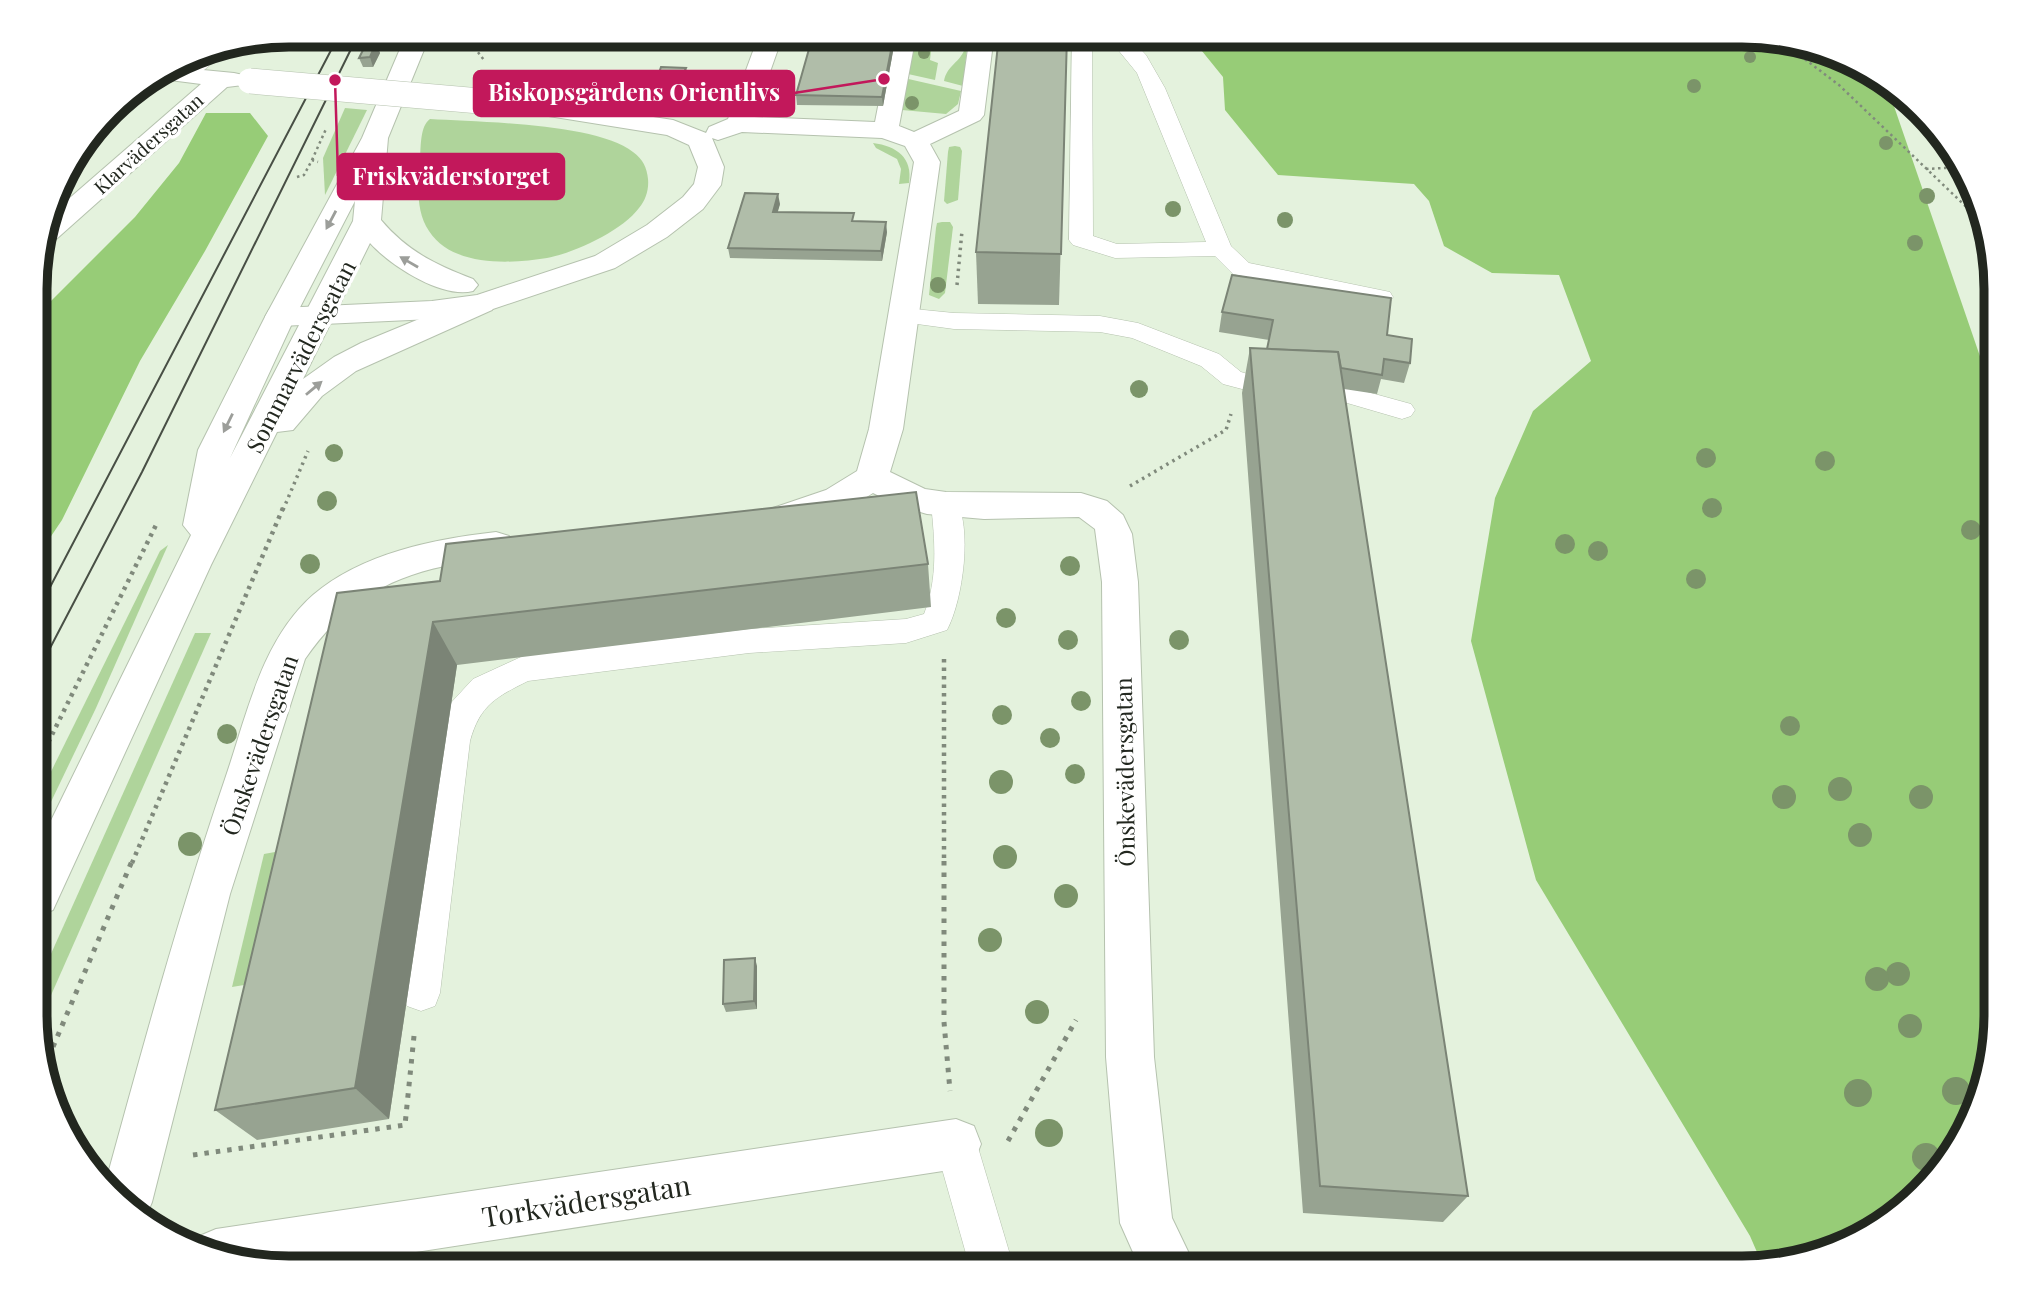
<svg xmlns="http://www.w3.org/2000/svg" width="2031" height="1303" font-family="'Playfair Display',serif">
<rect width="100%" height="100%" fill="#e4f2dd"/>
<!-- green -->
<g fill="#afd49b">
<path d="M 965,48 L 967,48 L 963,86 L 944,81 C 947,65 961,62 965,48 Z"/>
<path d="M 912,51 L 931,51 L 930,60 L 938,63 L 935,80 L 908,74 Z"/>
<path d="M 904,78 L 961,91 L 958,104 L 946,114 L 902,110 L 900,107 Z"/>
<path d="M 345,108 L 367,110 L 325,195 L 323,158 Z"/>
<path d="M 430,119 C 478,122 597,123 633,152 C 643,159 647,168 648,179 C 649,189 646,200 639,208 C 622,231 574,253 547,258 C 510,264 452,267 429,231 C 415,211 418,181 420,158 C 421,146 420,126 430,119 Z"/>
<path d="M 873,143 C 897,146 913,158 909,183 L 899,184 L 901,169 L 897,159 L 876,148 Z"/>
<path d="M 955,146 L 960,147 L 962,151 L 958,200 L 947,204 L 944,201 L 948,152 L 949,147 Z"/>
<path d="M 942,222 L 950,222 L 953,227 L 945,293 L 939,299 L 929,295 L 936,228 L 937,223 Z"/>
<path d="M 168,545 L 96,708 L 37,831 L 37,800 L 160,551 Z"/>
<path d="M 195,633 L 211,633 L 37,1027 L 37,985 Z"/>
<path d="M 297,848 L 268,981 L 232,987 L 264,854 Z"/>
</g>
<!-- forest -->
<g fill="#97cc77">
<path d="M 1189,35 L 1742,35 L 1823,48 L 1885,80 L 1995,400 L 1995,1030 L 1983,1095 L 1953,1155 L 1869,1234 L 1763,1266 L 1750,1236 L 1536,880 L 1471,641 L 1495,498 L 1533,411 L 1591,361 L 1559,275 L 1492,273 L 1444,246 L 1429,201 L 1414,184 L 1278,175 L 1225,110 L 1223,77 Z"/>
<path d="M 206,113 L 250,113 L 268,136 L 205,251 L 140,361 L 62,520 L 37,557 L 37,315 L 135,217 L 179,163 Z"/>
</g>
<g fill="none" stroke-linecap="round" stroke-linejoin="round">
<defs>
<g id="service">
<path d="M 1072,35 L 1092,35 L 1093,236 L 1117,244 L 1206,242 L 1137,73 L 1106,35 L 1127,35 L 1146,55 L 1165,88 L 1231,246 L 1249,263 L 1390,292 L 1393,297 L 1390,302 L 1381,304 L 1233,274 L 1215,256 L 1115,258 L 1073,245 L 1069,240 Z"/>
<path d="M 226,48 L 224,53 C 211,63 194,84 176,79 L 173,75 L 200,53 Z"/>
<path d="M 904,308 L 954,313 L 1100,316 L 1138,323 L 1219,354 L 1241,372 L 1261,378 L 1331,382 L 1411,404 L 1415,410 L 1411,416 L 1402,419 L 1330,398 L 1261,394 L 1223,384 L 1201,366 L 1132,338 L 1100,332 L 954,329 L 895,321 L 892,316 L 895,311 Z"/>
<path d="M 945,494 L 955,497 C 973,527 963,600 947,630 L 906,643 L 749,653 L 528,681 C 496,697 480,705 470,741 L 440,993 L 435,1006 L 421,1011 L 407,1006 L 402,993 L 436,741 L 449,705 L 473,679 L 523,656 L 749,629 L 906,619 L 924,614 C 938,579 935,541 931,504 L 935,497 Z"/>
<path d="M 956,1123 L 971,1129 L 977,1144 L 1014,1268 L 970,1268 L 935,1144 L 941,1129 Z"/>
</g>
<g id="minor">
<path d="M 759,35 L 783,35 L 754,117 L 875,122 L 892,35 L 916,35 L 899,126 L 914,132 L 959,111 L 970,35 L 994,35 L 984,115 L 980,120 L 930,144 L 940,162 L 903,429 L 890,472 L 925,489 L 946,492 L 1081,493 L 1107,501 L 1123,515 L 1132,534 L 1138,582 L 1154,1057 L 1172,1218 L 1196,1268 L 1140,1268 L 1120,1223 L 1106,1057 L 1102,582 L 1095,529 L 1079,517 L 984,519 L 927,514 L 900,506 L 873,493 C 849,508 797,535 770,527 L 764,518 L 770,509 L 826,490 L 857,471 L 869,429 L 914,162 L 905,146 L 882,138 L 742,132 L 718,140 L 712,138 L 724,167 L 721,185 L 703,209 L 667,237 L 615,268 L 481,313 L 432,319 L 280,326 L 269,324 L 265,317 L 269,310 L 280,308 L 432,301 L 477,295 L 595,256 L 647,225 L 683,197 L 694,184 L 698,167 L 689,145 L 667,135 L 505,109 L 501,104 L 505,99 L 514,96 L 673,120 L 706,133 L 709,127 L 728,119 Z"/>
<path d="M 172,67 L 234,73 L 243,75 L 246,80 L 243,85 L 227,87 L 53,242 L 41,244 L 49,216 L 201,84 L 154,78 Z"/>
<path d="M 496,532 L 509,536 L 514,545 L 509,554 C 488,560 466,561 445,566 C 382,579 341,607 305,659 L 230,894 L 152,1202 L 144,1221 L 106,1181 C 143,1046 180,911 225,779 C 247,715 261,641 313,595 C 362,553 434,539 496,532 Z"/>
<path d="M 956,1119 L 974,1126 L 981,1144 L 974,1162 L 956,1169 L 312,1268 C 277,1268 225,1263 193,1247 L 197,1237 L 216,1229 Z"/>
</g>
<path id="tertiary" d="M 406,35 L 430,35 L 388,138 L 381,220 C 407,251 436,265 473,279 L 478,285 L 473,291 C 442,299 391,266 370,243 L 303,379 L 334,357 L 361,343 L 470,298 L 481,295 L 492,298 L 496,304 L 492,310 L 356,371 L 322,396 L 293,430 L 277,432 L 211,565 L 53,910 L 37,916 L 37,849 L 191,535 L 183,525 L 198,450 L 265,317 L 362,138 ZM 355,201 L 353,221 L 230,458 L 295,317 Z"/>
</defs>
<!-- service casing -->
<use href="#service" stroke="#b5c2ae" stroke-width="1"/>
<!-- minor casing -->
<use href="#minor" stroke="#b5c2ae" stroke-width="2"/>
<!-- tertiary casing -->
<use href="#tertiary" stroke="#b5c2ae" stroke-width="2"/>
<!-- path-far3 -->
<g stroke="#808a7c" stroke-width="2.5" stroke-dasharray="2.5 3.5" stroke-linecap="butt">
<path d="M 455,38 L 467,38 L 484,60"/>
<path d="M 1781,41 L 1839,85 L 1980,220"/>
<path d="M 319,46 L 326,35"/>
<path d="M 351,46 L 368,45"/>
<path d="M 571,74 L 664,74"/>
<path d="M 683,75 L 716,75"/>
<path d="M 312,160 L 326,129"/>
<path d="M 1926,169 L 1963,167"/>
<path d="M 297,177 L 304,175 L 312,160 L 318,162"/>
</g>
<!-- path-far2 -->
<g stroke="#808a7c" stroke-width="3.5" stroke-dasharray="2.5 4.5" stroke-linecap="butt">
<path d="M 957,285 L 962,231"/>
<path d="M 1130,486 L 1226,430 L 1231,414"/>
<path d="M 283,510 L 308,451"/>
</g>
<!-- path-far1 -->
<g stroke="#808a7c" stroke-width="4.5" stroke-dasharray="3.5 5" stroke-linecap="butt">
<path d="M 944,659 L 944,863"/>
<path d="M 37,765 L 157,523"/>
<path d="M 132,863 L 283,508"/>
</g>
<!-- path -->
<g stroke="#808a7c" stroke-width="5" stroke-dasharray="4.5 7" stroke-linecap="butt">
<path d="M 944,861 L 944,1022 L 950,1091"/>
<path d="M 44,1068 L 132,861"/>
<path d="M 1008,1141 L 1076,1020"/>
<path d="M 193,1155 L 405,1125 L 414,1036"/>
</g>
<!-- service -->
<use href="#service" fill="#fff" fill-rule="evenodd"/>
<!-- minor -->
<use href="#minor" fill="#fff" fill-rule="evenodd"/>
<!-- tertiary -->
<use href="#tertiary" fill="#fff" fill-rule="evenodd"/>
<!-- tram -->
<g stroke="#484f45" stroke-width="2">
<path d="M 37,612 L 339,35"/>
<path d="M 37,673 L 142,472 L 358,35"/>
</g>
<defs>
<path id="minor-bridge" d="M 250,81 L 514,104"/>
</defs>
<!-- minor-bridge casing -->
<use href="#minor-bridge" stroke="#b5c2ae" stroke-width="26" stroke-linecap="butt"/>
<!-- minor-bridge -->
<use href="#minor-bridge" stroke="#fff" stroke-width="25"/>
</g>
<!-- trees -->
<g fill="#7b9469">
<circle cx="924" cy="53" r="6"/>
<circle cx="1750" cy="57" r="6"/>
<circle cx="1694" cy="86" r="7"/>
<circle cx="912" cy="103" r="7"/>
<circle cx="1886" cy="143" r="7"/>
<circle cx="1927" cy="196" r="8"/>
<circle cx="1173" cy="209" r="8"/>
<circle cx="1285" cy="220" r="8"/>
<circle cx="1915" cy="243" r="8"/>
<circle cx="938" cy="285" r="8"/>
<circle cx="1139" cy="389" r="9"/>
<circle cx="334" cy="453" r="9"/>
<circle cx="1706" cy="458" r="10"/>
<circle cx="1825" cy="461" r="10"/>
<circle cx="327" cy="501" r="10"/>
<circle cx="1712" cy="508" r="10"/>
<circle cx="1971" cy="530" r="10"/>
<circle cx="1565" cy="544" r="10"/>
<circle cx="1598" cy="551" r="10"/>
<circle cx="310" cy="564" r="10"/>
<circle cx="1070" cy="566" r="10"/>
<circle cx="1696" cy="579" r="10"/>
<circle cx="1006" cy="618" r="10"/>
<circle cx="1068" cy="640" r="10"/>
<circle cx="1179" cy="640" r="10"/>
<circle cx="1081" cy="701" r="10"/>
<circle cx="1002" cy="715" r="10"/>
<circle cx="1790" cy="726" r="10"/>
<circle cx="227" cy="734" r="10"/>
<circle cx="1050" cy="738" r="10"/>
<circle cx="1075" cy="774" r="10"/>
<circle cx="1001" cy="782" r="12"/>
<circle cx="1840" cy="789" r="12"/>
<circle cx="1784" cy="797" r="12"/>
<circle cx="1921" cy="797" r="12"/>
<circle cx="1860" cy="835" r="12"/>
<circle cx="190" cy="844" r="12"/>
<circle cx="1005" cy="857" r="12"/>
<circle cx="1066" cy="896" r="12"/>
<circle cx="990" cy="940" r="12"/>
<circle cx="1898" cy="974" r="12"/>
<circle cx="1877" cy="979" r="12"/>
<circle cx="1037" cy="1012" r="12"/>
<circle cx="1910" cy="1026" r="12"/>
<circle cx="1956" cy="1091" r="14"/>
<circle cx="1858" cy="1093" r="14"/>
<circle cx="1049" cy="1133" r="14"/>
<circle cx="1926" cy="1157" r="14"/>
</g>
<!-- wall -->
<g fill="#97a391">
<path d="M 813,35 L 896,35 L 883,106 L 797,105 L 796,95 Z"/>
<path d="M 1067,35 L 1059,305 L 978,304 L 976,252 Z"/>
<path d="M 376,43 L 380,53 L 373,67 L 363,67 L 359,58 Z"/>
<path d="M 661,67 L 688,77 L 684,86 L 660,85 L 658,76 Z"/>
<path d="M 780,204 L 777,212 L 887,232 L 882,261 L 730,258 L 728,248 Z"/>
<path d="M 1222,312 L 1387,335 L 1410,363 L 1404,383 L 1381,379 L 1377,394 L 1344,389 L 1468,1196 L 1443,1222 L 1303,1213 L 1242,393 L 1250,348 L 1267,349 L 1269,340 L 1219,332 Z"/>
<path d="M 928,564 L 931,607 L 457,665 L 389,1119 L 257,1140 L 215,1110 L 337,593 Z"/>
<path d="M 757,966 L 757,1009 L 726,1012 L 723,1004 Z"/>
</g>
<!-- shaded-wall -->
<g fill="#7b8476">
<path d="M 894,35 L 896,35 L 883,106 L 882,97 Z"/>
<path d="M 376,43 L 380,53 L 373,67 L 370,57 Z"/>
<path d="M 686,68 L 688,77 L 684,86 L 682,76 Z"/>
<path d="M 778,194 L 780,204 L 775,222 L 773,212 Z"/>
<path d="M 886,222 L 887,232 L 882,261 L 881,251 Z"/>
<path d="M 43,276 L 50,286 L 37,298 L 37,281 Z"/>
<path d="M 433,622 L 457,665 L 389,1119 L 355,1088 Z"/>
<path d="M 755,958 L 757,966 L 757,1009 L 754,1001 Z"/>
</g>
<!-- building -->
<g fill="#b0bda9" stroke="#7b8476" stroke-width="2">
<path d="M 813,35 L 894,35 L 882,97 L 796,95 Z"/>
<path d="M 999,35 L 1067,35 L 1061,254 L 976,252 Z"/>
<path d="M 376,43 L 370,57 L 359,58 L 366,44 Z"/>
<path d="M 661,67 L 686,68 L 682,76 L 658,76 Z"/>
<path d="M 745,193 L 778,194 L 773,212 L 854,213 L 852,221 L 886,222 L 881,251 L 728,248 Z"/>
<path d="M 1232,275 L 1391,298 L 1387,335 L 1412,339 L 1410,363 L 1384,359 L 1382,375 L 1341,368 L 1338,352 L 1267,349 L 1273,320 L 1222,312 Z"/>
<path d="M 37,276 L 43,276 L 37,281 Z"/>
<path d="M 1250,348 L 1338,352 L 1468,1196 L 1320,1186 Z"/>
<path d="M 916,492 L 928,564 L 433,622 L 355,1088 L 215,1110 L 337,593 L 440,581 L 446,544 Z"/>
<path d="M 755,958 L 754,1001 L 723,1004 L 724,960 Z"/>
</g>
<!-- one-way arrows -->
<defs><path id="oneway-solid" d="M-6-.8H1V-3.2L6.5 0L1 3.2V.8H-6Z" transform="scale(1.75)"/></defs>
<g fill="#9c9e9a">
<use href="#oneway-solid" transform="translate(331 220) rotate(118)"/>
<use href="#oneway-solid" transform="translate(409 262) rotate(-150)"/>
<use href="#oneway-solid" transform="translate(314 388) rotate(-40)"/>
<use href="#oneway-solid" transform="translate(228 423) rotate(116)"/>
</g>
<g text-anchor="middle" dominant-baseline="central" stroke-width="7" stroke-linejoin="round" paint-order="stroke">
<!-- far-street labels -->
<g font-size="19" fill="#22271f" stroke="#fff">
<text transform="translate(148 143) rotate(-42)">Klarvädersgatan</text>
</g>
<!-- street labels -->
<g font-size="23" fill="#22271f" stroke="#fff">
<text transform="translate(300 356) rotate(-63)">Sommarvädersgatan</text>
<text transform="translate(259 745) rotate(-71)">Önskevädersgatan</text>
<text transform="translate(1124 772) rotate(-91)">Önskevädersgatan</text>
</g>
<!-- near-street labels -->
<g font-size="28" fill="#22271f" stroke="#fff">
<text transform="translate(586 1200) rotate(-9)">Torkvädersgatan</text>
</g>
</g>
<!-- crop -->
<path d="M0 0H2031V1303H0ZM289 47H1742A242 242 0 0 1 1984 289V1014A242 242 0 0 1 1742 1256H289A242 242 0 0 1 47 1014V289A242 242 0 0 1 289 47Z" fill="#fff" fill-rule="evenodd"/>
<path fill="none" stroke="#22271f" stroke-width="9" d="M289 47H1742A242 242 0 0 1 1984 289V1014A242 242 0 0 1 1742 1256H289A242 242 0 0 1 47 1014V289A242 242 0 0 1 289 47Z"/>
<!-- callouts -->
<path fill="none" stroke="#c2185b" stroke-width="2.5" d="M884 79L794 93M335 80L338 176"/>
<g fill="#c2185b" stroke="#fff" stroke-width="2.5">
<circle cx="884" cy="79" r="7"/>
<circle cx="335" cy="80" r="7"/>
</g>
<g fill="#c2185b" stroke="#c2185b" stroke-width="2.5">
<rect x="474" y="71" width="320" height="45" rx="7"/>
<rect x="338" y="154" width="226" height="45" rx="7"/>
</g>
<g font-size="24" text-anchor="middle" font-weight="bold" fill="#fff">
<text x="634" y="101">Biskopsgårdens Orientlivs</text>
<text x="451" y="185">Friskväderstorget</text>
</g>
</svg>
